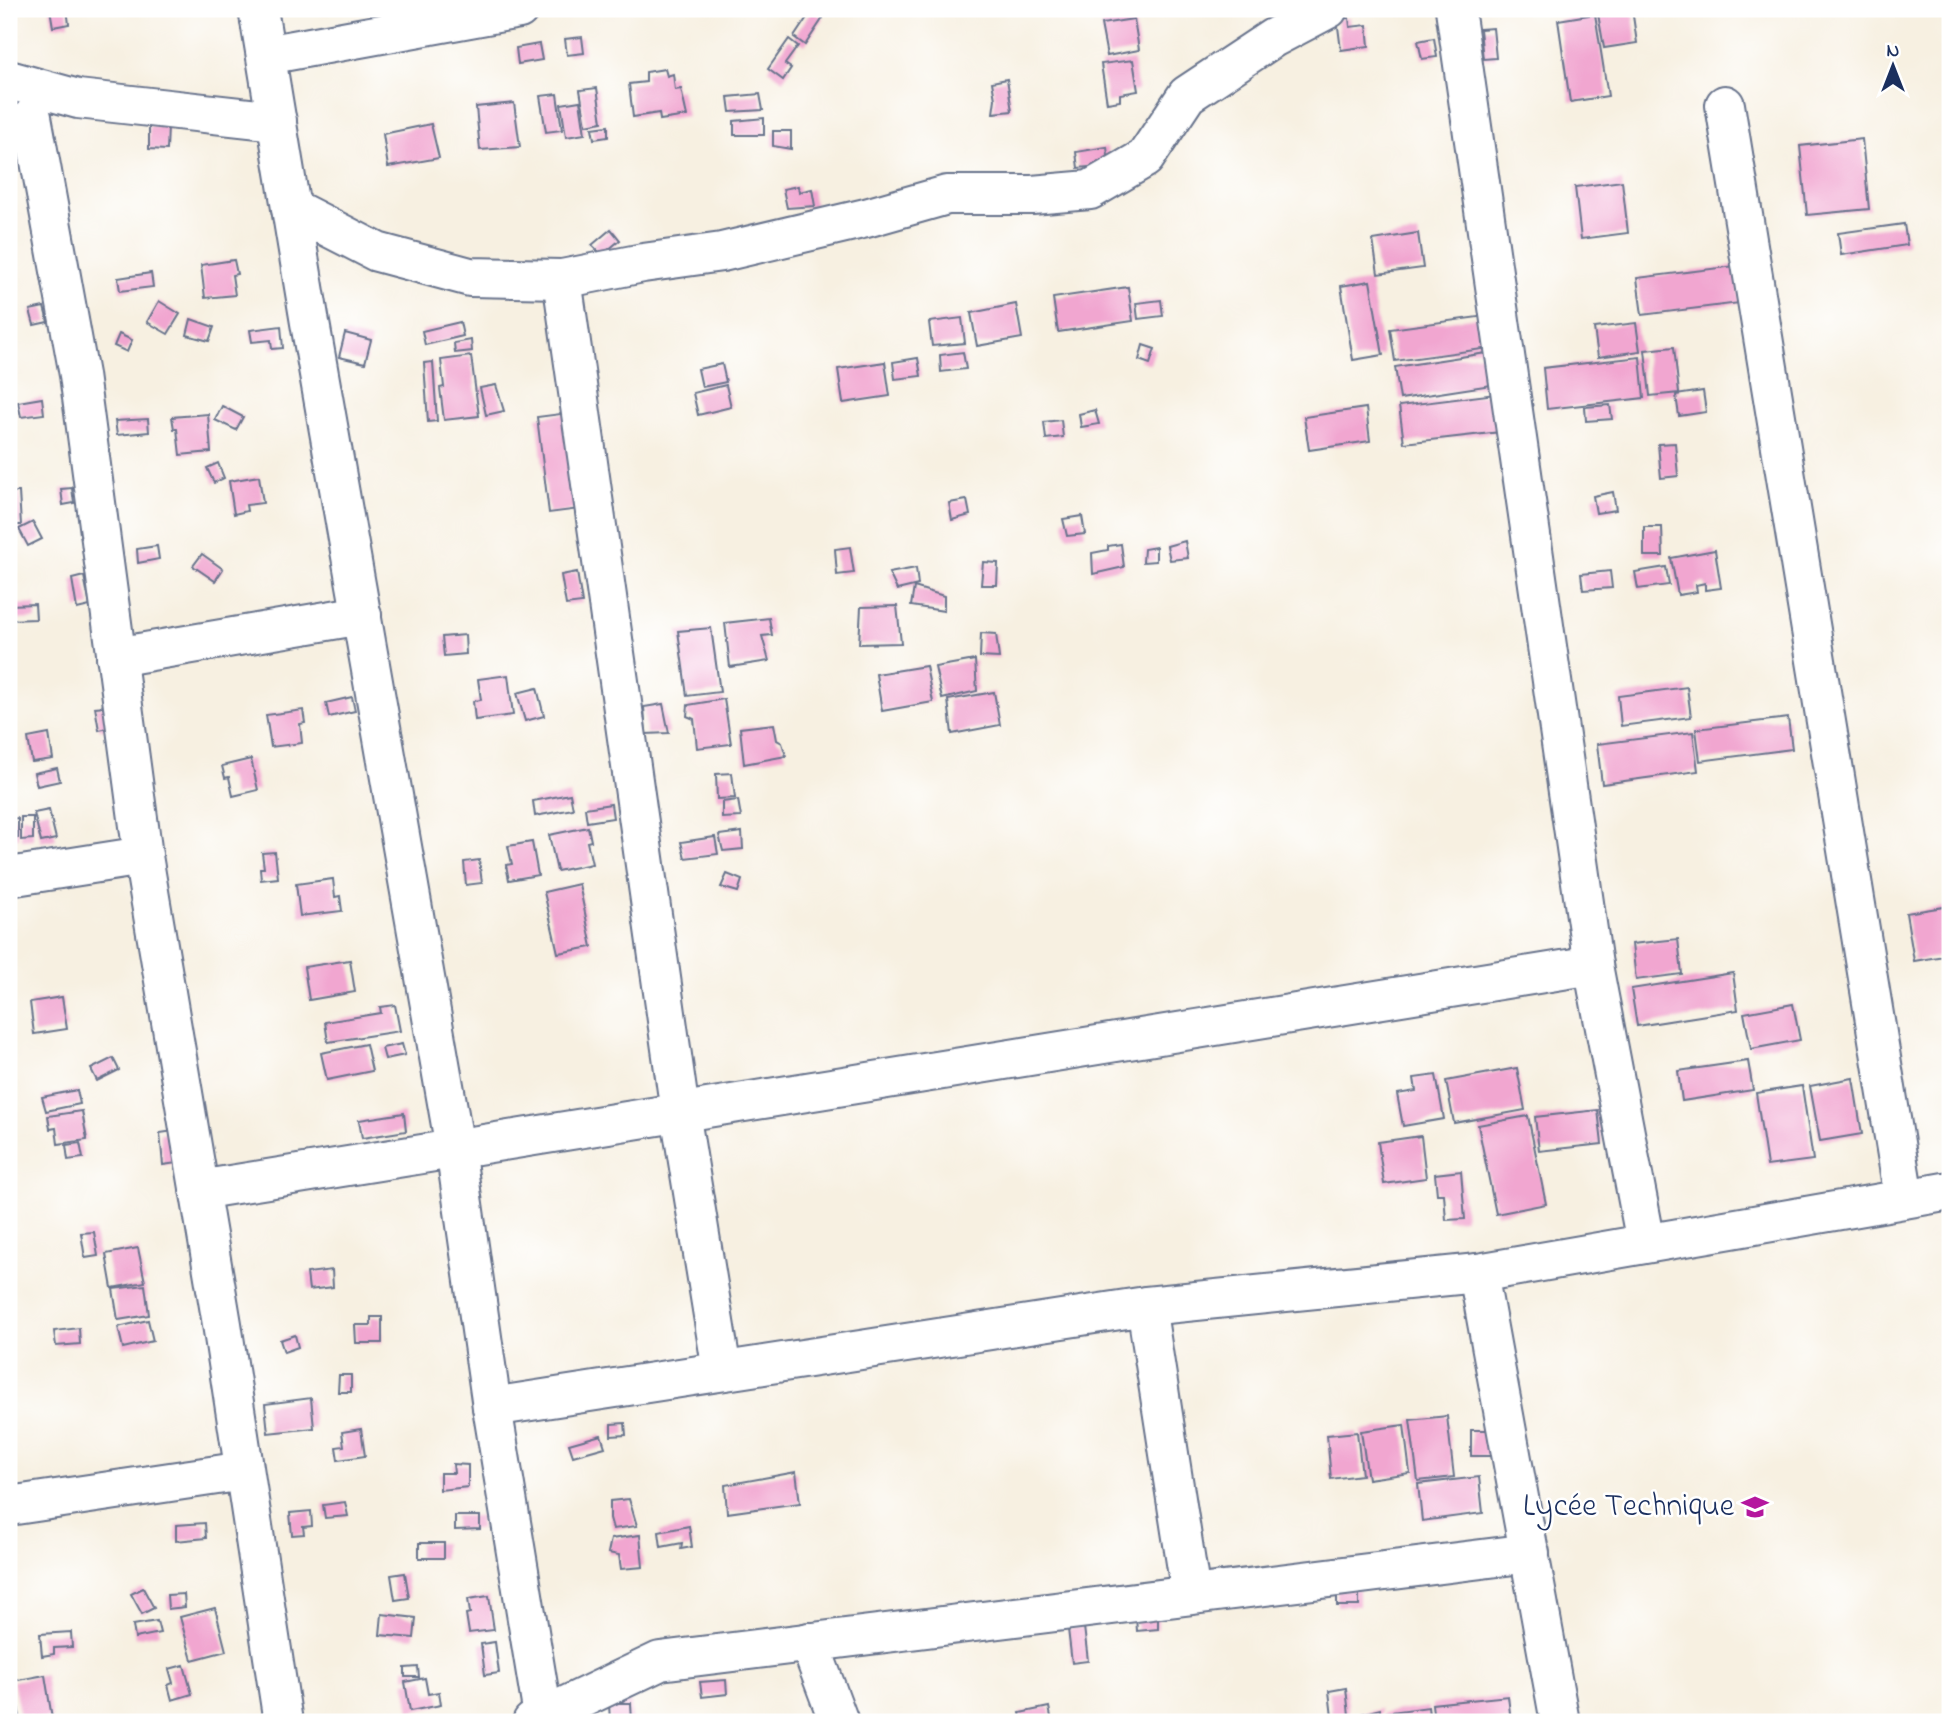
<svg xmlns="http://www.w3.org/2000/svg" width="1959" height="1731" font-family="'Indie Flower',sans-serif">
<rect width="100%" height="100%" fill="#fff"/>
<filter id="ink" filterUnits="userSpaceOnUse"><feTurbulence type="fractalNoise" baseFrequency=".0143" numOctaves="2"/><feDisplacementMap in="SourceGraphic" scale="14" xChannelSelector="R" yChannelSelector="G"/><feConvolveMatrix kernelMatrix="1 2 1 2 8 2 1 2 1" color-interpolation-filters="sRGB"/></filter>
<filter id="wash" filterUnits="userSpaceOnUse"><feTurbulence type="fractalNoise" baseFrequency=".00686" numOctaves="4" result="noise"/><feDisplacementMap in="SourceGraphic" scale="28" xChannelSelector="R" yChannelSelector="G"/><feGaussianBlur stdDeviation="1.57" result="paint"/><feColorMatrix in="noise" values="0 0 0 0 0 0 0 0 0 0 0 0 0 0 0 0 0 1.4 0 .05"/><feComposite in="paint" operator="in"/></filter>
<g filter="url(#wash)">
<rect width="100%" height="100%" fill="#f7f0e1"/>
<g id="blocks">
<!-- building -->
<g fill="#f1a6d0">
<path d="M 50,9 L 67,9 L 69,24 L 53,27 Z"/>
<path d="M 1632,9 L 1637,43 L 1604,48 L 1598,14 Z"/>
<path d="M 812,10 L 823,18 L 805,45 L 794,37 Z"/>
<path d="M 1595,14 L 1608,96 L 1570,102 L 1558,20 Z"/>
<path d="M 1349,18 L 1350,27 L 1367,25 L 1369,46 L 1341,50 L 1337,19 Z"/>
<path d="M 1134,19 L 1139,50 L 1107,56 L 1101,24 Z"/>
<path d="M 1493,28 L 1496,58 L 1483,59 L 1480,29 Z"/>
<path d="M 582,37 L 584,53 L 567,55 L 565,39 Z"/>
<path d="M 1434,38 L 1437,57 L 1422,59 L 1418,41 Z"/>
<path d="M 789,39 L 798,46 L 785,64 L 791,68 L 783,80 L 768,69 Z"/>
<path d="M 539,44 L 542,60 L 518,64 L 516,48 Z"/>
<path d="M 1133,60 L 1138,91 L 1120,94 L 1120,101 L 1107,103 L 1101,64 Z"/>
<path d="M 665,69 L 667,76 L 673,74 L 675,90 L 681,89 L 687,116 L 660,120 L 659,113 L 633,117 L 629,84 L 646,82 L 646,72 Z"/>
<path d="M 1007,79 L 1012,111 L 993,113 L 995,99 L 992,82 Z"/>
<path d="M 597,88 L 602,122 L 586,125 L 580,90 Z"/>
<path d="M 557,94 L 562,130 L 546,132 L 540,96 Z"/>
<path d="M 760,94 L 763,110 L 730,112 L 728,97 Z"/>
<path d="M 580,101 L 585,134 L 566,137 L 561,104 Z"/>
<path d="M 514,103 L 520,147 L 480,150 L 476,107 Z"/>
<path d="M 764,118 L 764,135 L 734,135 L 734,121 Z"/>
<path d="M 431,124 L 439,158 L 388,167 L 383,134 Z"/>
<path d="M 149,126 L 168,126 L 167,150 L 149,149 Z"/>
<path d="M 608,126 L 608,137 L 594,139 L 592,128 Z"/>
<path d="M 773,131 L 791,131 L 791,149 L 773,146 Z"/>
<path d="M 1862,139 L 1869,209 L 1807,215 L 1800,146 Z"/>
<path d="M 1107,147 L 1109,165 L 1078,168 L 1076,152 Z"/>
<path d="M 1622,181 L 1628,233 L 1581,239 L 1575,187 Z"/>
<path d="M 798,186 L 799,192 L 812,189 L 815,206 L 787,208 L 783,189 Z"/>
<path d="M 1904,224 L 1907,245 L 1841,255 L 1838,233 Z"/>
<path d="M 611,229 L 620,240 L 602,255 L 592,245 Z"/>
<path d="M 1418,233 L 1423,268 L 1378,274 L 1373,240 Z"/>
<path d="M 234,260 L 237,274 L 232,275 L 235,295 L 205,298 L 201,265 Z"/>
<path d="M 1735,266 L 1740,303 L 1642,315 L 1637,278 Z"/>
<path d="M 151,273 L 153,287 L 120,291 L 118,278 Z"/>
<path d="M 1370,281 L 1383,355 L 1353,360 L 1341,286 Z"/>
<path d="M 1128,287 L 1133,321 L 1058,332 L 1053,298 Z"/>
<path d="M 1161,300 L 1163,316 L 1138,319 L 1136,303 Z"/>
<path d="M 159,301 L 180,314 L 168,334 L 147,322 Z"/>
<path d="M 1016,304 L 1022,338 L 977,346 L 971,313 Z"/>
<path d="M 44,307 L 48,322 L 34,325 L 30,310 Z"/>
<path d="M 1485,316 L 1490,348 L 1395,361 L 1390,329 Z"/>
<path d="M 962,318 L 965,343 L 932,346 L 929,322 Z"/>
<path d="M 191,319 L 214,327 L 209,341 L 187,335 Z"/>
<path d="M 460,322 L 463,336 L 425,345 L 422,331 Z"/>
<path d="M 1636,323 L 1640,351 L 1598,357 L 1594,328 Z"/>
<path d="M 281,326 L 283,348 L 272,349 L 271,340 L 252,342 L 250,330 Z"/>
<path d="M 345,333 L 371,340 L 365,363 L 339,357 Z"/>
<path d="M 119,334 L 132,340 L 127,352 L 114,346 Z"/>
<path d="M 471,340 L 472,351 L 455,353 L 454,343 Z"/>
<path d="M 1143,345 L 1155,349 L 1150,364 L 1139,360 Z"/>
<path d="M 1674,347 L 1679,393 L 1650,396 L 1645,350 Z"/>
<path d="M 963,352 L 966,369 L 941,372 L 940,355 Z"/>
<path d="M 1493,352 L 1498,384 L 1400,399 L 1395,367 Z"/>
<path d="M 471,356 L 479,416 L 444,420 L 440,388 L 444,387 L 441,360 Z"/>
<path d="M 1640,357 L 1644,398 L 1547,409 L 1543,368 Z"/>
<path d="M 918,358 L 921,376 L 895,379 L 893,362 Z"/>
<path d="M 433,362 L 437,421 L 428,422 L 424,363 Z"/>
<path d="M 885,362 L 890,396 L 843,403 L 838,369 Z"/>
<path d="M 722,364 L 726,382 L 702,387 L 698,369 Z"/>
<path d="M 496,385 L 504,411 L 486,415 L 480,388 Z"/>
<path d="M 726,385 L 731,407 L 698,415 L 693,393 Z"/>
<path d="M 1703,391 L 1706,412 L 1679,416 L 1676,395 Z"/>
<path d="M 1495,394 L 1500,432 L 1404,443 L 1399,406 Z"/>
<path d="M 42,398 L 44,414 L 21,417 L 18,402 Z"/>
<path d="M 1610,405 L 1612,419 L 1586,421 L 1585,407 Z"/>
<path d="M 222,406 L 243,417 L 236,430 L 215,420 Z"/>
<path d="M 1366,408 L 1370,441 L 1309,450 L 1304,417 Z"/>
<path d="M 1095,410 L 1099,424 L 1081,427 L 1079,414 Z"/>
<path d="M 568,413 L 580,509 L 549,513 L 537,417 Z"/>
<path d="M 208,414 L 211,452 L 180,455 L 177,429 L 174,429 L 172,417 Z"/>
<path d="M 148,419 L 149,432 L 117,435 L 115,421 Z"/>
<path d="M 1061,420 L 1063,437 L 1046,439 L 1044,422 Z"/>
<path d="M 1675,443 L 1678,476 L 1661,478 L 1658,444 Z"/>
<path d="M 218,463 L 224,478 L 214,483 L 207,468 Z"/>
<path d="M 259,476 L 263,503 L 246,505 L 247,511 L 234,514 L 229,481 Z"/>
<path d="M 72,488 L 74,503 L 63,505 L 61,489 Z"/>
<path d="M 9,492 L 19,492 L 21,525 L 9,525 Z"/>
<path d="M 1613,492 L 1616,510 L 1596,513 L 1593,496 Z"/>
<path d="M 967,500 L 970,515 L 952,520 L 949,503 Z"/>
<path d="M 1082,516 L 1085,534 L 1067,536 L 1063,519 Z"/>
<path d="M 33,522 L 42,539 L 28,546 L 19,529 Z"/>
<path d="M 1644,527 L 1662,527 L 1663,556 L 1644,556 Z"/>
<path d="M 1185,541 L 1188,558 L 1170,560 L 1167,546 Z"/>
<path d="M 1121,544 L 1124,567 L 1093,574 L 1092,553 L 1108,550 L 1108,546 Z"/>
<path d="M 157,546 L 159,559 L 138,563 L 137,549 Z"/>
<path d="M 850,547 L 854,573 L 837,575 L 835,549 Z"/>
<path d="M 1156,547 L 1156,561 L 1143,562 L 1144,549 Z"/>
<path d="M 1715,550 L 1721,588 L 1705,590 L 1705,583 L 1696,585 L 1697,592 L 1678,595 L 1671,558 Z"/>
<path d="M 202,554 L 223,569 L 215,581 L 193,566 Z"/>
<path d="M 983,562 L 998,563 L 997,585 L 981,585 Z"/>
<path d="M 1666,567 L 1669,585 L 1638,589 L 1635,572 Z"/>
<path d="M 916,568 L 918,585 L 897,590 L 889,573 Z"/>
<path d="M 1610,571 L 1612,588 L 1583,590 L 1581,574 Z"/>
<path d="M 577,572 L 582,603 L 566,605 L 561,575 Z"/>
<path d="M 84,576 L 90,606 L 77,609 L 72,579 Z"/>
<path d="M 914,587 L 944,596 L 944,611 L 911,606 Z"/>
<path d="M 35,604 L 36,619 L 9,620 L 9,605 Z"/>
<path d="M 897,606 L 901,643 L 859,644 L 861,607 Z"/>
<path d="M 769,618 L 772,635 L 762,636 L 769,661 L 730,667 L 725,623 Z"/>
<path d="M 711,628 L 720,692 L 687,696 L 678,631 Z"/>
<path d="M 981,633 L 996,634 L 999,658 L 980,657 Z"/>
<path d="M 465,635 L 466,654 L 444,656 L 442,637 Z"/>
<path d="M 975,660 L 977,691 L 942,699 L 935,667 Z"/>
<path d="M 926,666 L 933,702 L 882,711 L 876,674 Z"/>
<path d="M 508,675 L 513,715 L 475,720 L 473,701 L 481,700 L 478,679 Z"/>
<path d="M 1687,687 L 1691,717 L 1621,726 L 1618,696 Z"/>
<path d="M 537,688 L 544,716 L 525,721 L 517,693 Z"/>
<path d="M 994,692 L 1000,725 L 952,734 L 948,700 Z"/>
<path d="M 352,697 L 355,711 L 329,717 L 326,703 Z"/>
<path d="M 724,699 L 731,744 L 697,748 L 694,719 L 687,716 L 688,705 Z"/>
<path d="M 663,704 L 669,733 L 646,734 L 644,707 Z"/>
<path d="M 105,706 L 109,728 L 99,730 L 95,707 Z"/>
<path d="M 303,710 L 305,723 L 300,724 L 302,743 L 271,747 L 266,715 Z"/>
<path d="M 1788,718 L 1792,749 L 1700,761 L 1696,729 Z"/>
<path d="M 774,724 L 777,740 L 782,743 L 786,756 L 744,764 L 740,728 Z"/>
<path d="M 1693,732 L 1698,771 L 1602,784 L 1597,744 Z"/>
<path d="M 49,734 L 53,759 L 32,762 L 28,738 Z"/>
<path d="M 251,759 L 258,790 L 233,796 L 229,777 L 225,778 L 222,766 Z"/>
<path d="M 57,768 L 60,781 L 37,786 L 34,773 Z"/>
<path d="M 732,773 L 735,798 L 717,799 L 716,774 Z"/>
<path d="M 570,794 L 573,809 L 535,816 L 533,801 Z"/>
<path d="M 738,800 L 741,817 L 722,818 L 722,802 Z"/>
<path d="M 611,804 L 613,818 L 587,822 L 585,808 Z"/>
<path d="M 49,810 L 56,839 L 41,842 L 34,813 Z"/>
<path d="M 21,817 L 33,817 L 33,839 L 21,840 Z"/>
<path d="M 18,818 L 18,838 L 9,838 L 9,819 Z"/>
<path d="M 588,827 L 591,841 L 587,842 L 592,864 L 557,871 L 549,835 Z"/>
<path d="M 742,832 L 743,849 L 723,851 L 719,835 Z"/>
<path d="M 715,837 L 718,854 L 685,858 L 681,842 Z"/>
<path d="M 532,842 L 538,875 L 509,880 L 506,865 L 512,864 L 508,846 Z"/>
<path d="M 275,852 L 278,878 L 261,880 L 260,868 L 264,868 L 262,853 Z"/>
<path d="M 479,860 L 482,883 L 466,885 L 464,862 Z"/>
<path d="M 727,874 L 742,880 L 738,892 L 721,887 Z"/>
<path d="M 333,879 L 335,897 L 340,896 L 342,911 L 300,916 L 296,884 Z"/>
<path d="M 579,884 L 592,947 L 558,953 L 544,892 Z"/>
<path d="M 1950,906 L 1950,955 L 1914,961 L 1906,913 Z"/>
<path d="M 1678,939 L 1682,974 L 1636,980 L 1632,944 Z"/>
<path d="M 350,960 L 355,992 L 309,1000 L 304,967 Z"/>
<path d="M 1733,973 L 1738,1010 L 1637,1026 L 1631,989 Z"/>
<path d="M 62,997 L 67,1029 L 34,1034 L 30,1002 Z"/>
<path d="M 1793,1004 L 1800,1040 L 1751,1049 L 1744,1013 Z"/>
<path d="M 395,1005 L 400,1031 L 328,1042 L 325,1022 L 381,1013 L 380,1007 Z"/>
<path d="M 366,1044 L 372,1071 L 327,1080 L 321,1053 Z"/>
<path d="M 402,1044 L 405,1055 L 385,1059 L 382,1048 Z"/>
<path d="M 113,1058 L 119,1070 L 97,1081 L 91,1069 Z"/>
<path d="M 1748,1061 L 1753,1090 L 1682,1101 L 1678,1071 Z"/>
<path d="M 1517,1068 L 1525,1110 L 1454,1123 L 1446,1081 Z"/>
<path d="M 1436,1075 L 1444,1119 L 1403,1126 L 1397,1094 L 1416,1091 L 1414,1078 Z"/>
<path d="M 1853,1078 L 1862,1134 L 1820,1141 L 1810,1086 Z"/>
<path d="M 1802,1086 L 1813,1160 L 1767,1166 L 1756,1093 Z"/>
<path d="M 77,1090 L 80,1104 L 46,1111 L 42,1097 Z"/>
<path d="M 1598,1110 L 1602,1144 L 1539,1151 L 1535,1117 Z"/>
<path d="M 82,1111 L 87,1140 L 58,1144 L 56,1128 L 50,1129 L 48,1116 Z"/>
<path d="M 404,1113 L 406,1131 L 362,1138 L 359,1120 Z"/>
<path d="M 1528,1116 L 1546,1204 L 1496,1214 L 1478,1125 Z"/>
<path d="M 174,1131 L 177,1163 L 163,1165 L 160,1133 Z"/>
<path d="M 1421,1136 L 1426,1178 L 1384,1184 L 1378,1142 Z"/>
<path d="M 80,1143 L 83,1158 L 68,1160 L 66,1145 Z"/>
<path d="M 1461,1171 L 1465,1219 L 1446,1220 L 1444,1194 L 1437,1194 L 1435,1174 Z"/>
<path d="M 94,1232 L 98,1256 L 85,1258 L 81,1233 Z"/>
<path d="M 138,1248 L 145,1282 L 112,1288 L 106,1254 Z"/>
<path d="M 332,1270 L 333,1287 L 309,1290 L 307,1273 Z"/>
<path d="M 145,1285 L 149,1315 L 118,1320 L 113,1289 Z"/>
<path d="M 371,1317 L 382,1317 L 382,1343 L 356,1343 L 355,1325 L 371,1325 Z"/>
<path d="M 148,1320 L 153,1341 L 123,1348 L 118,1327 Z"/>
<path d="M 79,1328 L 80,1344 L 56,1346 L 54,1331 Z"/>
<path d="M 295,1335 L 298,1347 L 284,1352 L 280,1340 Z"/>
<path d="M 339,1375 L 351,1375 L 351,1392 L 338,1392 Z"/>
<path d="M 311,1398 L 314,1428 L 268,1433 L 265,1404 Z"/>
<path d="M 1447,1416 L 1454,1477 L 1418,1481 L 1410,1420 Z"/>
<path d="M 625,1423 L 626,1435 L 611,1436 L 611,1424 Z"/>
<path d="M 1404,1425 L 1410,1473 L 1368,1479 L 1361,1431 Z"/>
<path d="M 361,1429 L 365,1456 L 338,1460 L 336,1447 L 344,1446 L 342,1432 Z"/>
<path d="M 1471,1430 L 1502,1430 L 1503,1456 L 1471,1456 Z"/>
<path d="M 1357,1432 L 1362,1475 L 1331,1479 L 1327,1435 Z"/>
<path d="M 601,1435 L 605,1447 L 573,1456 L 569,1444 Z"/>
<path d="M 453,1464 L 468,1465 L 468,1487 L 440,1490 L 440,1473 L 454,1473 Z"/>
<path d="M 796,1472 L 800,1503 L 727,1513 L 725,1485 Z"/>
<path d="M 1479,1477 L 1483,1513 L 1422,1521 L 1418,1484 Z"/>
<path d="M 629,1499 L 637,1526 L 613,1529 L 610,1518 L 610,1501 Z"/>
<path d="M 345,1502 L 348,1516 L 325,1518 L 323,1505 Z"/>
<path d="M 311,1511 L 312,1526 L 303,1527 L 304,1534 L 292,1535 L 290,1513 Z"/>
<path d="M 455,1516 L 480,1516 L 480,1529 L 455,1530 Z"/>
<path d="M 205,1523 L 206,1538 L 176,1541 L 176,1525 Z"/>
<path d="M 689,1526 L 692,1547 L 681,1549 L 682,1543 L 661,1547 L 659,1532 Z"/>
<path d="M 640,1535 L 643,1567 L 621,1569 L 619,1555 L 608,1553 L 611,1539 Z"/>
<rect x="419" y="1543" width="25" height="15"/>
<path d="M 405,1573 L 409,1598 L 395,1600 L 391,1575 Z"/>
<path d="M 143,1588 L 154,1608 L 142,1614 L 131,1594 Z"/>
<rect x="1337" y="1589" width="22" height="17"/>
<path d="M 184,1594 L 185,1607 L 168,1609 L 167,1595 Z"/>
<path d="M 489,1596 L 494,1630 L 469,1633 L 466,1614 L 470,1613 L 468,1599 Z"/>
<path d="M 215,1608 L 226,1651 L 192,1660 L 180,1617 Z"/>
<path d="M 382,1614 L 416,1618 L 414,1638 L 380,1635 Z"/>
<path d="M 1158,1616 L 1158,1629 L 1137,1631 L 1136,1617 Z"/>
<path d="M 157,1621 L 160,1633 L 135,1638 L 133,1625 Z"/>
<path d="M 1084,1627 L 1088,1661 L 1072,1663 L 1068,1629 Z"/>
<path d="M 71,1632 L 72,1647 L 54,1648 L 54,1654 L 42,1656 L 40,1634 Z"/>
<path d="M 495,1642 L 499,1673 L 485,1675 L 481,1644 Z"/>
<path d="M 184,1665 L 192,1694 L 172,1700 L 168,1685 L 173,1683 L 169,1669 Z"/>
<path d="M 418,1667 L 419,1677 L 405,1677 L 405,1668 Z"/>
<path d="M 45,1675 L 52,1718 L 21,1722 L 13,1681 Z"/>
<path d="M 425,1678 L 428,1694 L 439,1692 L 441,1705 L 410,1711 L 405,1682 Z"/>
<path d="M 726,1680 L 727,1694 L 702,1697 L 700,1682 Z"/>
<path d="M 1346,1688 L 1349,1715 L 1332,1717 L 1329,1691 Z"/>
<path d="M 1508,1696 L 1511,1722 L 1434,1722 L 1432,1704 Z"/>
<path d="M 609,1703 L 631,1703 L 632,1722 L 610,1722 Z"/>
<path d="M 1049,1707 L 1052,1722 L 1022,1722 L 1020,1713 Z"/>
<path d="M 1428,1707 L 1430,1722 L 1384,1722 L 1383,1713 Z"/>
<path d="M 1380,1709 L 1380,1722 L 1353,1722 L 1353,1716 Z"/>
</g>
</g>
</g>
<g filter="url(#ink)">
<use href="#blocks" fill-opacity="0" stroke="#68738c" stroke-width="2"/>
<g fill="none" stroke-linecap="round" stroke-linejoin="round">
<defs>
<g id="minor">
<path d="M 258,9 L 310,323 L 455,1148 L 492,1407 L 1146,1306 L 1478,1273"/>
<path d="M 1455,9 L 1593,965 L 1646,1243"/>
<path d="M 266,55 L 519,9"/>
<path d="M 9,80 L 78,99 L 277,121"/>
<path d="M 1725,105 L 1904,1198"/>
<path d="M 32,117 L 79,375 L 143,856"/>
<path d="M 291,208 L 377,252 L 470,277 L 562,279 L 643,263 L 722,252 L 866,218 L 947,195 L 1032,195 L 1090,190 L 1145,158 L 1187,95 L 1273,38 L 1328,9"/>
<path d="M 562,279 L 680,1112 L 722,1371"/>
<path d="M 116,657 L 362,615"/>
<path d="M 9,877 L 143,856 L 222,1324 L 283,1722"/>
<path d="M 199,1190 L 1593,965"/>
<path d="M 1146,1306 L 1191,1595"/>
<path d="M 492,1407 L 544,1722"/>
<path d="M 9,1506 L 244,1471"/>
<path d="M 809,1642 L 839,1722"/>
<path d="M 532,1722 L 660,1661 L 1530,1553"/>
<path d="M 1560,1722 L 1478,1273 L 1950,1191"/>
</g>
</defs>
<!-- minor casing -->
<use href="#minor" stroke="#68738c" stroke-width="42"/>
<!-- minor -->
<use href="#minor" stroke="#fff" stroke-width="38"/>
</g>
</g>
<!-- icons -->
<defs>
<symbol id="school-bare" viewBox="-9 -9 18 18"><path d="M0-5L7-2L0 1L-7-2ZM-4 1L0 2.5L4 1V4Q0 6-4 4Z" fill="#b5179e" stroke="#fff" stroke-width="2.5" paint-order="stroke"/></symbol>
</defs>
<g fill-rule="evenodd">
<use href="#school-bare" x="1736" y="1488" width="38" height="38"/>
</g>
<g text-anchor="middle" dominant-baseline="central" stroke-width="5" stroke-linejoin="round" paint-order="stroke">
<!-- poi labels -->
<g font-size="32" fill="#1b2f5e" stroke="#fff" text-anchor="end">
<text x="1734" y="1507">Lycée Technique</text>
</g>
</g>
<!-- margin -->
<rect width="1959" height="1731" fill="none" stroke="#fff" stroke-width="35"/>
<!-- north arrow -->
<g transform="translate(1893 66)" stroke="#ffffff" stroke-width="5" paint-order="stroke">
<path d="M0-5L12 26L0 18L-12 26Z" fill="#1b2f5e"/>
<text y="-10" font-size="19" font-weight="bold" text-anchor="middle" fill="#1b2f5e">N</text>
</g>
</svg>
